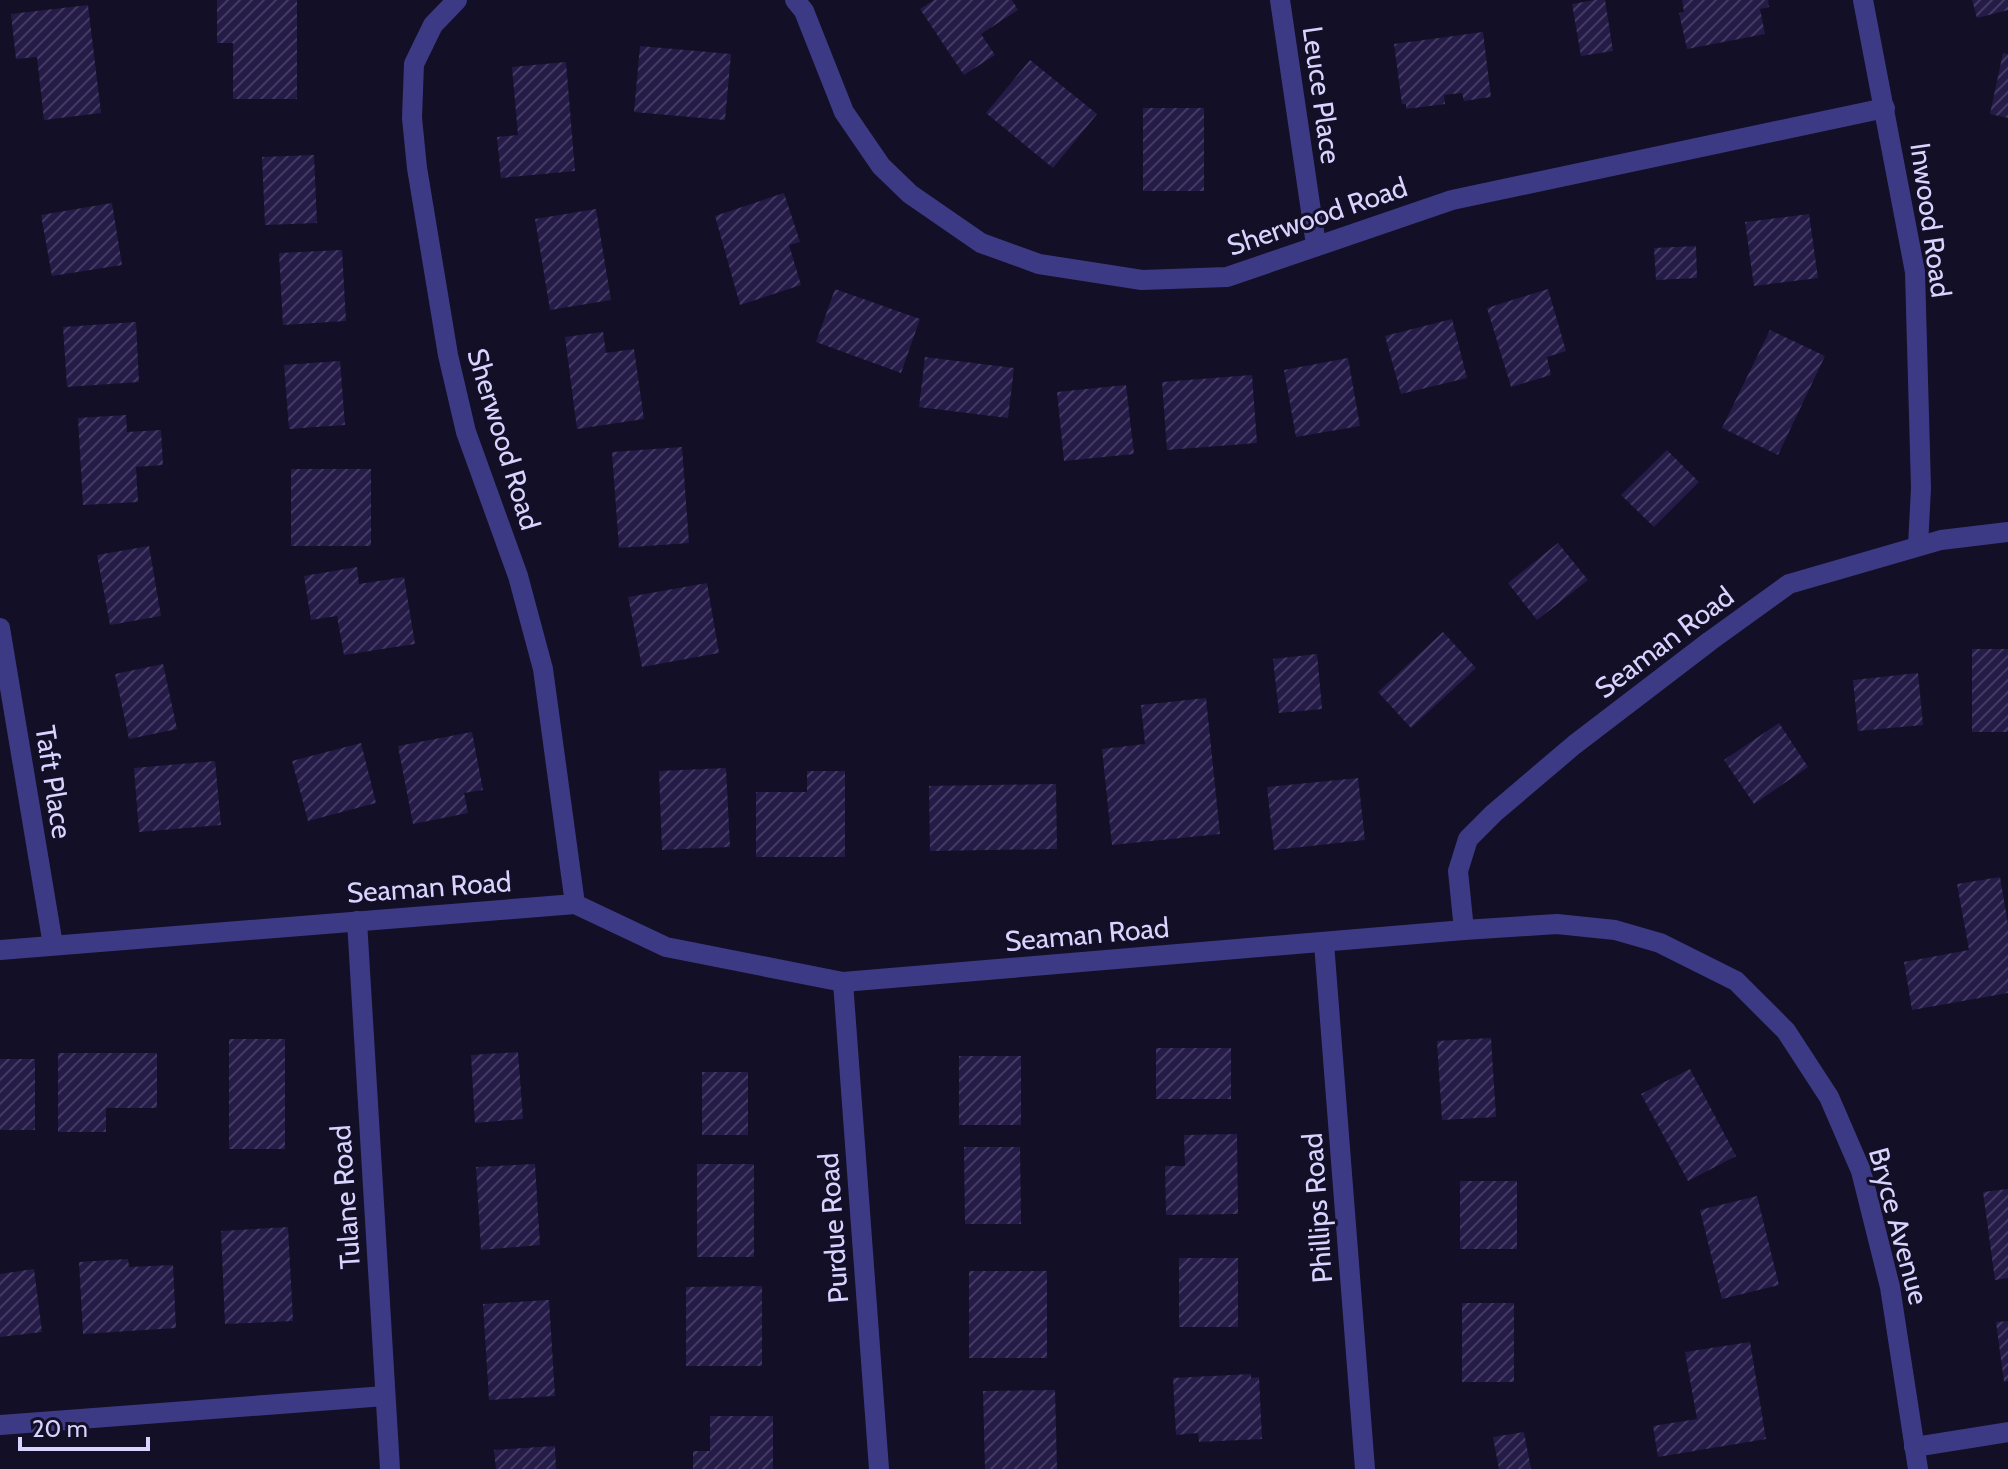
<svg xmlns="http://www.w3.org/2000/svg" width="2008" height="1469" font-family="Cabin,sans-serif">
<defs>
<pattern id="building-hatch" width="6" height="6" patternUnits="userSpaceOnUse" patternTransform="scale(2)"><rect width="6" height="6" fill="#241b47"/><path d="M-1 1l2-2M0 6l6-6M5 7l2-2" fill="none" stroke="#433b63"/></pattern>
</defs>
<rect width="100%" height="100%" fill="#130f26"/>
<!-- building -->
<g fill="url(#building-hatch)">
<path d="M 217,0 L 297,0 L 297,99 L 233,99 L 233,43 L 217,43 Z"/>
<path d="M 934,0 L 1012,0 L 1018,10 L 981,34 L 995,55 L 964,75 L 920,9 Z"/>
<path d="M 1595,0 L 1605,0 L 1613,51 L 1581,56 L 1572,4 Z"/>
<path d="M 1682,0 L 1768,0 L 1769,7 L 1760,9 L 1765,34 L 1687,49 L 1679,13 L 1684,12 Z"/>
<path d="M 1972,0 L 2008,0 L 2008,10 L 1977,18 Z"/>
<path d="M 88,5 L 101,113 L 44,120 L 37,57 L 16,59 L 11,14 Z"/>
<path d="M 1483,32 L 1491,97 L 1464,101 L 1462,93 L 1444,95 L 1445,104 L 1406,109 L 1406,104 L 1402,104 L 1394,44 Z"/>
<path d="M 640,46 L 731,54 L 725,120 L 634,112 Z"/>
<path d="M 2003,53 L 2008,54 L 2008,118 L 1990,114 Z"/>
<path d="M 1030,60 L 1097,114 L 1053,168 L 986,113 Z"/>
<path d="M 566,62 L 575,171 L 501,178 L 497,137 L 518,135 L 512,67 Z"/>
<rect x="1143" y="108" width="61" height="83"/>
<path d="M 314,155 L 317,223 L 265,225 L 262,157 Z"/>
<path d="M 784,193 L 800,242 L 789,245 L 801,285 L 740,305 L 715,216 Z"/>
<path d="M 112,203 L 122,265 L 52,276 L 41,215 Z"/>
<path d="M 596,209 L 611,300 L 550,310 L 535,219 Z"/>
<path d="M 1809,214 L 1818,278 L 1754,286 L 1745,222 Z"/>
<path d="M 1696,246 L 1697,278 L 1656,280 L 1654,248 Z"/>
<path d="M 342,250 L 346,321 L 283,325 L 279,253 Z"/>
<path d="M 835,289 L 920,319 L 901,373 L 816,342 Z"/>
<path d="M 1548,289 L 1566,351 L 1547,357 L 1551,375 L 1511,387 L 1487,308 Z"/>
<path d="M 1452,319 L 1467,378 L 1401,394 L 1385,336 Z"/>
<path d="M 136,322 L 139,382 L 67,387 L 63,327 Z"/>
<path d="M 1770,330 L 1825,356 L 1778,455 L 1722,428 Z"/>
<path d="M 603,332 L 606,353 L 634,349 L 644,419 L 577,429 L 565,337 Z"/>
<path d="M 925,357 L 1014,368 L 1008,418 L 919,407 Z"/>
<path d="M 1348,358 L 1360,426 L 1296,437 L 1284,370 Z"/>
<path d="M 340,361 L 345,425 L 289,429 L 284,365 Z"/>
<path d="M 1252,375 L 1257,443 L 1167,450 L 1162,382 Z"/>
<path d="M 1126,385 L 1134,454 L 1064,461 L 1057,392 Z"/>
<path d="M 126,415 L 127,432 L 161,430 L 163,465 L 136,467 L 138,502 L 83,505 L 78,418 Z"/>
<path d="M 682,447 L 689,543 L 619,548 L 612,452 Z"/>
<path d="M 1667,450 L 1699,482 L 1654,527 L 1621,495 Z"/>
<rect x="291" y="469" width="80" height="77"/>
<path d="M 1558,543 L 1588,580 L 1537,620 L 1508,583 Z"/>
<path d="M 149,546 L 161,616 L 110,625 L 97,555 Z"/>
<path d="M 357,567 L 359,584 L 404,577 L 415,644 L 344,655 L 337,616 L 311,620 L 304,576 Z"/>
<path d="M 707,583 L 719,653 L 642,667 L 628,597 Z"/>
<path d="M 1443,632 L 1476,668 L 1411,728 L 1378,692 Z"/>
<rect x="1972" y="649" width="36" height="83"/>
<path d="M 1317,654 L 1322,709 L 1279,713 L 1273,659 Z"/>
<path d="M 163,664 L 177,729 L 129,739 L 115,674 Z"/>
<path d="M 1918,673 L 1923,725 L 1858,731 L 1853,680 Z"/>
<path d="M 1206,698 L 1220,834 L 1112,845 L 1102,749 L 1145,744 L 1141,705 Z"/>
<path d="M 1779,723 L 1808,767 L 1754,804 L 1724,760 Z"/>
<path d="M 472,732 L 483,790 L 464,793 L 468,813 L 413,824 L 398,746 Z"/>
<path d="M 361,743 L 376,803 L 308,821 L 292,761 Z"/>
<path d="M 215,761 L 221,825 L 139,832 L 134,768 Z"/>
<path d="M 726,768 L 730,847 L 662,850 L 659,771 Z"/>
<path d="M 807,771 L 845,771 L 845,857 L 756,857 L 756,792 L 807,792 Z"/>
<path d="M 1358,778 L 1365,840 L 1274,850 L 1267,787 Z"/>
<path d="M 1056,784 L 1057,849 L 930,851 L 929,786 Z"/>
<path d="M 2000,877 L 2008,924 L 2008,993 L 1912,1010 L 1904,962 L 1969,950 L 1957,884 Z"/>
<path d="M 1491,1038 L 1496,1117 L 1442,1120 L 1437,1041 Z"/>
<rect x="229" y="1039" width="56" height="110"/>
<rect x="1156" y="1048" width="75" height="51"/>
<path d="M 518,1052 L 523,1119 L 475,1123 L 471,1055 Z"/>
<path d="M 58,1053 L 157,1053 L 157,1108 L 106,1108 L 106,1132 L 58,1132 Z"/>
<rect x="959" y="1056" width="62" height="69"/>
<rect x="0" y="1059" width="35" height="71"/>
<path d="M 1690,1069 L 1736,1156 L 1688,1181 L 1641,1094 Z"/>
<rect x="702" y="1072" width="46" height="63"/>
<path d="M 1237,1134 L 1238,1214 L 1166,1215 L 1165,1166 L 1185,1166 L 1184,1135 Z"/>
<path d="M 964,1147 L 1020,1147 L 1021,1224 L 965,1224 Z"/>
<path d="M 535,1164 L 540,1245 L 481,1250 L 476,1167 Z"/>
<rect x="697" y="1164" width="57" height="93"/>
<rect x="1460" y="1181" width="57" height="68"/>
<path d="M 2008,1189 L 2008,1278 L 1995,1280 L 1983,1192 Z"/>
<path d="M 1757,1196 L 1779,1285 L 1722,1299 L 1700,1210 Z"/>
<path d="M 288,1227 L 293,1321 L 225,1324 L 221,1231 Z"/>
<rect x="1179" y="1258" width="59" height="69"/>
<path d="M 128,1259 L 129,1267 L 173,1265 L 176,1328 L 83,1334 L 79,1262 Z"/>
<path d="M 34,1269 L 42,1332 L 0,1337 L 0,1274 Z"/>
<rect x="969" y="1271" width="78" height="87"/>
<path d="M 762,1286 L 762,1366 L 686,1366 L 686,1287 Z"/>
<path d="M 549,1300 L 555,1396 L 489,1400 L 483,1304 Z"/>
<rect x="1462" y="1303" width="52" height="79"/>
<path d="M 2008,1321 L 2008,1381 L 2004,1382 L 1996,1322 Z"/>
<path d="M 1750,1342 L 1766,1439 L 1658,1457 L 1653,1426 L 1697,1419 L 1685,1352 Z"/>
<path d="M 1251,1374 L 1251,1378 L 1259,1377 L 1262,1439 L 1199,1442 L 1198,1433 L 1176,1435 L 1173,1378 Z"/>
<path d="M 1055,1390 L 1057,1469 L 985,1469 L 983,1391 Z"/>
<path d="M 710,1416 L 773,1416 L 773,1469 L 693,1469 L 693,1451 L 710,1451 Z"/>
<path d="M 1524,1432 L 1531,1469 L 1499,1469 L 1493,1437 Z"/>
<path d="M 555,1446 L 556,1469 L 496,1469 L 494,1450 Z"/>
</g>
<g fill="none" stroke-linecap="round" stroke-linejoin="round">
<!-- minor -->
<g stroke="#3d3a85" stroke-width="20">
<path d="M 457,0 L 433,25 L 414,64 L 412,118 L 417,168 L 448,355 L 466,432 L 518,576 L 543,669 L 575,904"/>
<path d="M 795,0 L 804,11 L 844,112 L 881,166 L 910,194 L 981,243 L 1039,264 L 1142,280 L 1227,277 L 1452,200 L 1885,108"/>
<path d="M 1280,0 L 1316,245"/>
<path d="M 1863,0 L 1915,272 L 1921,488 L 1918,546"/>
<path d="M 0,628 L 53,945"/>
<path d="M 357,921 L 390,1469"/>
<path d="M 1464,930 L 1458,871 L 1468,839 L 1494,813 L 1574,745 L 1710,641 L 1789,584 L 1941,540 L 2008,532"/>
<path d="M 1324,943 L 1365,1469"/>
<path d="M 0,950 L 575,904 L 666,947 L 843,982 L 1464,930 L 1557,924 L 1615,930 L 1660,943 L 1736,981 L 1786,1031 L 1829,1097 L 1861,1171 L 1890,1287 L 1918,1469"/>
<path d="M 843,982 L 879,1469"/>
<path d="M 0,1425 L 385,1396"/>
<path d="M 1914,1447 L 2008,1432"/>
</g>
</g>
<g text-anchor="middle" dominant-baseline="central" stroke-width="6" stroke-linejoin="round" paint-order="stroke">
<!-- street labels -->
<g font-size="28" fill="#d9d4ff" stroke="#130f26">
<text transform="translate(1322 95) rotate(82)">Leuce Place</text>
<text transform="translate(1317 216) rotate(-19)">Sherwood Road</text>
<text transform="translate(1931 220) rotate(82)">Inwood Road</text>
<text transform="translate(504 439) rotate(73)">Sherwood Road</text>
<text transform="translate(1664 642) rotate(-37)">Seaman Road</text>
<text transform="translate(54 782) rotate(81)">Taft Place</text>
<text transform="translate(429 887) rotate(-4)">Seaman Road</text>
<text transform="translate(1087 934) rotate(-5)">Seaman Road</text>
<text transform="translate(345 1197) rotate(-94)">Tulane Road</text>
<text transform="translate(1317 1208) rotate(-94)">Phillips Road</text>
<text transform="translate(1899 1226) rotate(75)">Bryce Avenue</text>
<text transform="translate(833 1228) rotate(-94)">Purdue Road</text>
</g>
</g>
<!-- scale -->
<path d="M20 1437v12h128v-12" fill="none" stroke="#d9d4ff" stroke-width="4"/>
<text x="32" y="1437" font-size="24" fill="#d9d4ff" stroke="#130f26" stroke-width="6" paint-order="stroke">20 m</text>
</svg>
